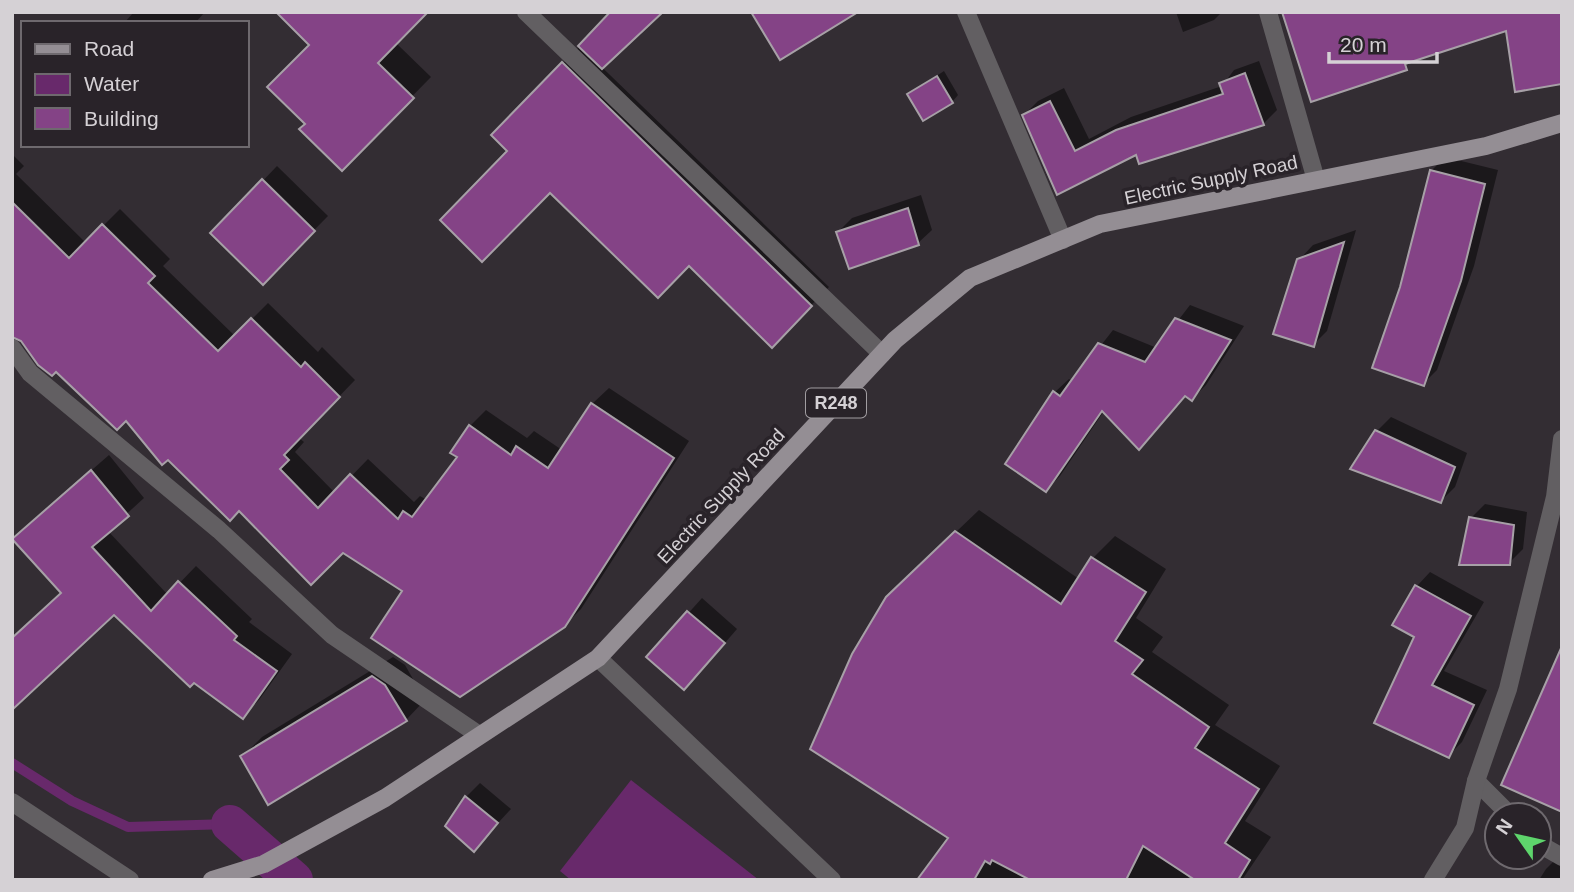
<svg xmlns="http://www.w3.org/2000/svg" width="1574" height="892" font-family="Helvetica,sans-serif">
<rect width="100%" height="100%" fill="#332d33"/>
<!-- water -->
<path fill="#68296b" d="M 631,780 L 759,880 L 571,880 L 560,871 Z"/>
<!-- shadow -->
<g fill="#0007">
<path d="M 134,12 L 205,12 L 195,23 L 124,23 Z"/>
<path d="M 1176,12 L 1222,12 L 1214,20 L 1183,32 Z"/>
<path d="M 396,43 L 431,77 L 342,168 L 307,124 L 311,45 Z"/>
<path d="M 580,46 L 829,287 L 772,345 L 689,264 L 510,151 L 493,135 Z"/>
<path d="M 1259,61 L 1277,110 L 1263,124 L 1239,133 L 1238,129 L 1137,152 L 1058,193 L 1024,115 L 1038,101 L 1064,88 L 1089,139 L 1131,117 L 1222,86 L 1234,70 Z"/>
<path d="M 944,71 L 958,95 L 952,102 L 909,94 Z"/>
<path d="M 12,154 L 24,166 L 16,174 L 86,243 L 120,209 L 170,259 L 163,266 L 235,336 L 268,303 L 318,352 L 322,347 L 355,380 L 299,438 L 304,442 L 295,452 L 335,493 L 368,459 L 414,502 L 420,496 L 427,500 L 459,457 L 470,426 L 486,410 L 527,438 L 534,431 L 562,450 L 592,404 L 609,388 L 689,441 L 581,609 L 564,626 L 405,591 L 126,418 L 12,298 Z"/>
<path d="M 1445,157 L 1498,170 L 1474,266 L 1437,370 L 1423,384 L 1402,288 L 1431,171 Z"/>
<path d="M 277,166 L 328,216 L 263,282 L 213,233 Z"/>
<path d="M 921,195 L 932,230 L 918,243 L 838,232 L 852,218 Z"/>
<path d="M 1356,230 L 1327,331 L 1313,345 L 1299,260 L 1313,245 Z"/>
<path d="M 1190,305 L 1244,326 L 1206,385 L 1192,399 L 1186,394 L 1139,447 L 1104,411 L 1060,476 L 1046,490 L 1055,392 L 1069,379 L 1073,381 L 1113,330 L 1157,348 Z"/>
<path d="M 1391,417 L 1467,453 L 1455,487 L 1441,501 L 1377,431 Z"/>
<path d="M 109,455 L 144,498 L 108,531 L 168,595 L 196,566 L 252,619 L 249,622 L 292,654 L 259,700 L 243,716 L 114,613 L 63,592 L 30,524 Z"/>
<path d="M 1485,504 L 1527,512 L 1523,549 L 1509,563 L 1471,518 Z"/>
<path d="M 979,510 L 1079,579 L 1093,558 L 1115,536 L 1166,569 L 1136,618 L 1163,637 L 1152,652 L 1229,705 L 1215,725 L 1280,766 L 1245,821 L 1271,837 L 1242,880 L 1198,880 L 1190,875 L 1187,880 L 920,880 L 951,837 L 911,575 Z"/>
<path d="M 1430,572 L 1484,602 L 1444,671 L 1487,690 L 1462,742 L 1448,756 L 1417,637 L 1395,624 L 1417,586 Z"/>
<path d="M 702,598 L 737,629 L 698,674 L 649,657 Z"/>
<path d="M 393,657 L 405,665 L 425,700 L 406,720 L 242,757 L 262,737 Z"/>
<path d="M 480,783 L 511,809 L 474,849 L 466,797 Z"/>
<path d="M 1562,853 L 1562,880 L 1539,880 L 1546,869 Z"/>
</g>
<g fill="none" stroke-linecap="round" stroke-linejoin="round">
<!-- stream -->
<path stroke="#68296b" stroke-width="10" d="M 12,763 L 72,801 L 128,827 L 230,824"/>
<!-- canal -->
<path stroke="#68296b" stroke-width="38" d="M 230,824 L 294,880"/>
</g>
<!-- building -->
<g fill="#844386" stroke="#a7a0a7" stroke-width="2">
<path d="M 276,12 L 428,12 L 378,63 L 414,98 L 342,171 L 299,129 L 305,124 L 267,87 L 309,45 Z"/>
<path d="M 610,12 L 663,12 L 602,69 L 578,46 Z"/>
<path d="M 751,12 L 858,12 L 780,60 Z"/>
<path d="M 1282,12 L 1562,12 L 1562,84 L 1515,92 L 1506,31 L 1405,64 L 1407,70 L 1311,102 Z"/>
<path d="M 562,62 L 812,306 L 772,348 L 689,266 L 658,298 L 550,193 L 482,262 L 440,220 L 507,151 L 491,135 Z"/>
<path d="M 1245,73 L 1264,125 L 1139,164 L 1136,155 L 1057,195 L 1022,115 L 1050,101 L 1075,151 L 1116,130 L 1223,94 L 1219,83 Z"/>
<path d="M 937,76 L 953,103 L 923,121 L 907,94 Z"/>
<path d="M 1430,170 L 1485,184 L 1461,281 L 1424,386 L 1372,368 L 1400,287 Z"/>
<path d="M 262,179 L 315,231 L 263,285 L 210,233 Z"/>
<path d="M 12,202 L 69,258 L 102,224 L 155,276 L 148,283 L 218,351 L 251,318 L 301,367 L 305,362 L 340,397 L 284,455 L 289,460 L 280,469 L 318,508 L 350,474 L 398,519 L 403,511 L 412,517 L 457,457 L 450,453 L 469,425 L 511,455 L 516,446 L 548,468 L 591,403 L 674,458 L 565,627 L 460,697 L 371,638 L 402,591 L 343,553 L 311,585 L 239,511 L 230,521 L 168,460 L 162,465 L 126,421 L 117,430 L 56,372 L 52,376 L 38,365 L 21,341 L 12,337 Z"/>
<path d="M 908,208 L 919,245 L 849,269 L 836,232 Z"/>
<path d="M 1344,242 L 1314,347 L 1273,334 L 1297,259 Z"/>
<path d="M 1175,318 L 1231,340 L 1192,401 L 1185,396 L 1139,450 L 1102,411 L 1046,492 L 1005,464 L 1053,391 L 1060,396 L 1098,343 L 1145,362 Z"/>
<path d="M 1375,430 L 1455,467 L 1441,503 L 1350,469 Z"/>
<path d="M 91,470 L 129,516 L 92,547 L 151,611 L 178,581 L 237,636 L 234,640 L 277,671 L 243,719 L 194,683 L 190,687 L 114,615 L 12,710 L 12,638 L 61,593 L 12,539 Z"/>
<path d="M 1469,517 L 1514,525 L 1510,565 L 1459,565 Z"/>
<path d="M 955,531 L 1061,604 L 1091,557 L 1146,592 L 1115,641 L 1143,660 L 1132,674 L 1209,727 L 1195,748 L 1259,789 L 1225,843 L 1250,860 L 1238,880 L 1195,880 L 1143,846 L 1126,880 L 1030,880 L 992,860 L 990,864 L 985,861 L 974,880 L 917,880 L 948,838 L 810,749 L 852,654 L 886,597 Z"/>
<path d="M 1415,585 L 1471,616 L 1432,685 L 1474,705 L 1449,758 L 1374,723 L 1414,637 L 1392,625 Z"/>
<path d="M 687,611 L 725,643 L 684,690 L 646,657 Z"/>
<path d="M 1562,646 L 1562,812 L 1501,785 Z"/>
<path d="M 372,676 L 385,685 L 407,721 L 268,805 L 240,756 Z"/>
<path d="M 465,796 L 498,823 L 474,852 L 445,826 Z"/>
</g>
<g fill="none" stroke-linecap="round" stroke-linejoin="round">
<!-- minor -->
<g stroke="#625f62" stroke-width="18">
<path d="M 526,12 L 882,354"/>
<path d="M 966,12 L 1063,240"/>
<path d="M 1268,12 L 1316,180"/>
<path d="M 12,348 L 30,373 L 219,530 L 332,635 L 479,735"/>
<path d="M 598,658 L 832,880"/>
<path d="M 1476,781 L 1510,815"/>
<path d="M 12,802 L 130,880"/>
<path d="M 1539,844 L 1562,857"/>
<path d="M 1433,880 L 1465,828 L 1476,781 L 1508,689 L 1555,497 L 1562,439"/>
</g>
<!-- major -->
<path stroke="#948e94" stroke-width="18" d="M 212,880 L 264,864 L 385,798 L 598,658 L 895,340 L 970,278 L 1100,224 L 1486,146 L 1562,123"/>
</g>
<g text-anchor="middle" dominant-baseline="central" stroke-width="7" stroke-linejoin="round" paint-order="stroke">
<!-- shield labels -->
<rect fill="#292329" stroke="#a19da1" stroke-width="2" x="806" y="388.5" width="60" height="29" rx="5"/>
<g font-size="18" font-weight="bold" fill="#d5d1d5">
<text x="836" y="403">R248</text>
</g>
<!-- street labels -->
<g font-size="19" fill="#d5d1d5" stroke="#292329">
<text transform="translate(1211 180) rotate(-12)">Electric Supply Road</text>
<text transform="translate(721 496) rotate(-47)">Electric Supply Road</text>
</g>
</g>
<!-- border -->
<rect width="1574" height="892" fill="none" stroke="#d5d1d5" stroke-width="28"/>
<!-- legend -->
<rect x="21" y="21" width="228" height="126" fill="#292329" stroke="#6e696e" stroke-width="2"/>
<rect x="35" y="44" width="35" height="10" fill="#948e94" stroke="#6e696e" stroke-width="2"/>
<text x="84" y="56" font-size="21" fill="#d5d1d5">Road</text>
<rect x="35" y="74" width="35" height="21" fill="#68296b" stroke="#6e696e" stroke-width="2"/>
<text x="84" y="91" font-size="21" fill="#d5d1d5">Water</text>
<rect x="35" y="108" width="35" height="21" fill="#844386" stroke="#6e696e" stroke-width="2"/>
<text x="84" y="126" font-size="21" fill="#d5d1d5">Building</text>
<!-- north arrow -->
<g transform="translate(1518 836) rotate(304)"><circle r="33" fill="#292329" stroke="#6e696e" stroke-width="2"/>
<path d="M0-5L12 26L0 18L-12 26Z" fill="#5ed56c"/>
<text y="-10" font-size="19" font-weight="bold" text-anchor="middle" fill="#d5d1d5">N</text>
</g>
<!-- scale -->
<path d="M1329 52v10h108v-10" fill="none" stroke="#d5d1d5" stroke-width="3.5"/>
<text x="1340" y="52" font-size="21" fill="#d5d1d5" stroke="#292329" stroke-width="5" paint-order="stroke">20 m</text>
</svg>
